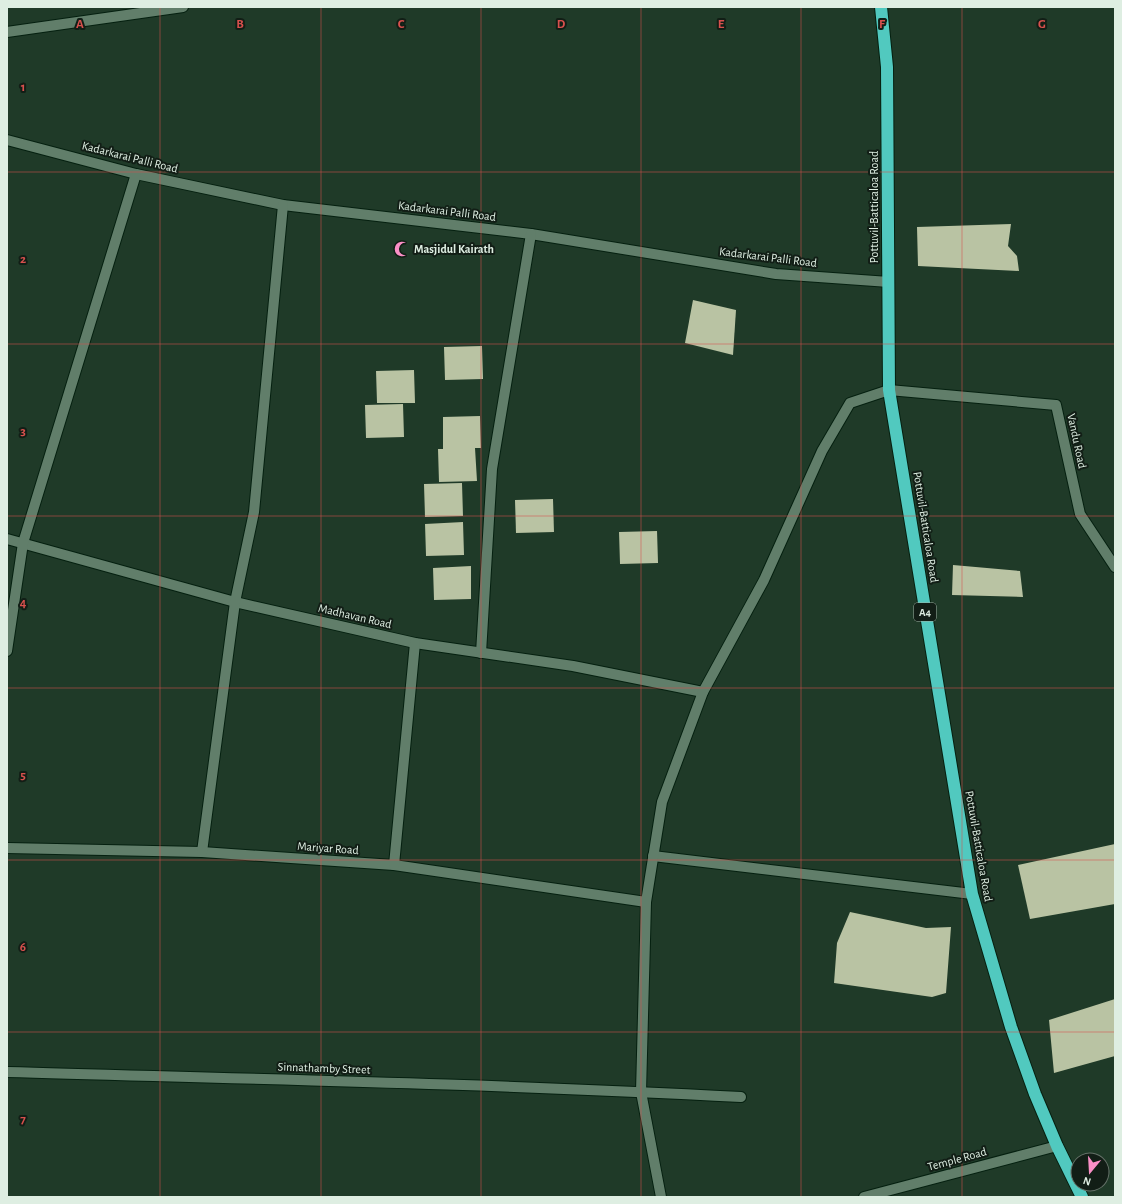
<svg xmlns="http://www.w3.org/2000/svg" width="1122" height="1204" font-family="'Alegreya Sans',sans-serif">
<rect width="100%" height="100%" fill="#1f3a28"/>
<!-- building -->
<g fill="#b9c3a3">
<path d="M 1011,224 L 1008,246 L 1017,256 L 1019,271 L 918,266 L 917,227 Z"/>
<path d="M 693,300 L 736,310 L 733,355 L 685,343 Z"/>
<path d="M 482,346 L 483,379 L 445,380 L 444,347 Z"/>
<path d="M 414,370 L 415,403 L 377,403 L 376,371 Z"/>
<path d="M 403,404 L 404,437 L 366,438 L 365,405 Z"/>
<path d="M 480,416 L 481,448 L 475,448 L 477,481 L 439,482 L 438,449 L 443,449 L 443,417 Z"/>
<path d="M 462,483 L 463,516 L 425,517 L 424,484 Z"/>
<path d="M 553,499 L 554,532 L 516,533 L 515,500 Z"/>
<path d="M 463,522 L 464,555 L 426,556 L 425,524 Z"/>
<path d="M 657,531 L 658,563 L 620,564 L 619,532 Z"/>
<path d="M 953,565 L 1020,571 L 1023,597 L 952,595 Z"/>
<path d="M 471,566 L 471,599 L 434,600 L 433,568 Z"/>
<path d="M 1115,844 L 1115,904 L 1030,919 L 1018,865 Z"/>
<path d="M 850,912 L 926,928 L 951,927 L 946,993 L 932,997 L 834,983 L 837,943 Z"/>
<path d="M 1115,999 L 1115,1056 L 1054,1073 L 1049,1020 Z"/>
</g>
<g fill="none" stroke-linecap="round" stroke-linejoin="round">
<defs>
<g id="minor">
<path d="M 7,32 L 183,7"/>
<path d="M 7,140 L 136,174 L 283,205 L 531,234 L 776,274 L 889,282"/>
<path d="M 7,539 L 235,602 L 415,643 L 573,666 L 703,692"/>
<path d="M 7,651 L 23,543 L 136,174"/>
<path d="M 481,653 L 492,469 L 531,234"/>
<path d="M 7,848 L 202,852 L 394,865 L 646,902"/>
<path d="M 202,852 L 235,602 L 254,512 L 283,205"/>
<path d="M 653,856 L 972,894"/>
<path d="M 394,865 L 415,643"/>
<path d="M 7,1072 C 252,1079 497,1084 741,1097"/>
<path d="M 661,1197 L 641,1092 L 646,902 L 662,802 L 703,692 L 764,580 L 822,451 L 850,403 L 889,390 L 1056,405 L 1080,514 L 1115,567"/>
<path d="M 864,1197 L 1057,1146"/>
</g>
<path id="highway" d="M 881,7 L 887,67 L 889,390 L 972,894 L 1011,1027 L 1035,1094 L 1057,1146 L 1082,1197"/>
</defs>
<!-- minor casing -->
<use href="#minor" stroke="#052010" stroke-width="12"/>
<!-- highway casing -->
<use href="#highway" stroke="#052010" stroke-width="14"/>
<!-- minor -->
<use href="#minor" stroke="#617e6a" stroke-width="10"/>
<!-- highway -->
<use href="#highway" stroke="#51c9bf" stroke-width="12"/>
</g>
<!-- grid -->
<path fill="none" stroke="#d8504d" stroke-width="1" stroke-opacity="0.55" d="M 160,7 L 160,1197M 321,7 L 321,1197M 481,7 L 481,1197M 641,7 L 641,1197M 801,7 L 801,1197M 962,7 L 962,1197M 7,172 L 1115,172M 7,344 L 1115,344M 7,516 L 1115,516M 7,688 L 1115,688M 7,860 L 1115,860M 7,1032 L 1115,1032"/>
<!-- icons -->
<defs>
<symbol id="mosque-bare" viewBox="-9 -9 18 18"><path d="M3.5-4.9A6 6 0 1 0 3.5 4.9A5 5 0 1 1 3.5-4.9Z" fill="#fa8fc6" stroke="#121e16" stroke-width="2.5" paint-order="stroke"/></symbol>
</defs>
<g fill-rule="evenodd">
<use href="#mosque-bare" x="391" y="238" width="22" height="22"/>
</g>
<g text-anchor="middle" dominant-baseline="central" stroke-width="4" stroke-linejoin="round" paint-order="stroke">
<!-- shield labels -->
<rect fill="#121e16" stroke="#a1b0a5" stroke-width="1" x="914" y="603" width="22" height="18" rx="3"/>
<g font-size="11" font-weight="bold" fill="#deeee2">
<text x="925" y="612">A4</text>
</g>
<!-- street labels -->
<g font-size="12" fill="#deeee2" stroke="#121e16">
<text transform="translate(130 157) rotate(14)">Kadarkarai Palli Road</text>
<text transform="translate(874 207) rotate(-90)">Pottuvil-Batticaloa Road</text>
<text transform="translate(447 211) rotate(7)">Kadarkarai Palli Road</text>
<text transform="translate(768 257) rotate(7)">Kadarkarai Palli Road</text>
<text transform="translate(1077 441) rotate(78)">Vandu Road</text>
<text transform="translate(926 527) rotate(81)">Pottuvil-Batticaloa Road</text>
<text transform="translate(355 616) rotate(13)">Madhavan Road</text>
<text transform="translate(979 846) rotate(80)">Pottuvil-Batticaloa Road</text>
<text transform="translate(328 848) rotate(4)">Mariyar Road</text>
<text transform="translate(324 1068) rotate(2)">Sinnathamby Street</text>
<text transform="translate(957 1159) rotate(-15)">Temple Road</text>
</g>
<!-- poi labels -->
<g font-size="12" font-weight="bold" fill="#deeee2" stroke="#121e16" text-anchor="start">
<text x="414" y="249">Masjidul Kairath</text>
</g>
</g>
<g font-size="13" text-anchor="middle" font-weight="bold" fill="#d8504d" stroke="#121e16" stroke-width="4" stroke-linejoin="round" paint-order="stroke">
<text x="80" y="28">A</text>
<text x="240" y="28">B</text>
<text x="401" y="28">C</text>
<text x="561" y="28">D</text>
<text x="721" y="28">E</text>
<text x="882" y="28">F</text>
<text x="1042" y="28">G</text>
<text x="23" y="91">1</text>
<text x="23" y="263">2</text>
<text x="23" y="435">3</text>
<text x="23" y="607">4</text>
<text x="23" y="779">5</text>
<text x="23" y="951">6</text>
<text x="23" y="1123">7</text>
</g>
<!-- border -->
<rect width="1122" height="1204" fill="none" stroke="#deeee2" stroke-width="16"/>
<!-- north arrow -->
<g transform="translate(1090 1172) rotate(198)"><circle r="19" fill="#121e16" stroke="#647168"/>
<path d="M0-3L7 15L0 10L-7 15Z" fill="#fa8fc6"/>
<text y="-6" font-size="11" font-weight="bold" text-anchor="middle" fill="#deeee2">N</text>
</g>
</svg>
